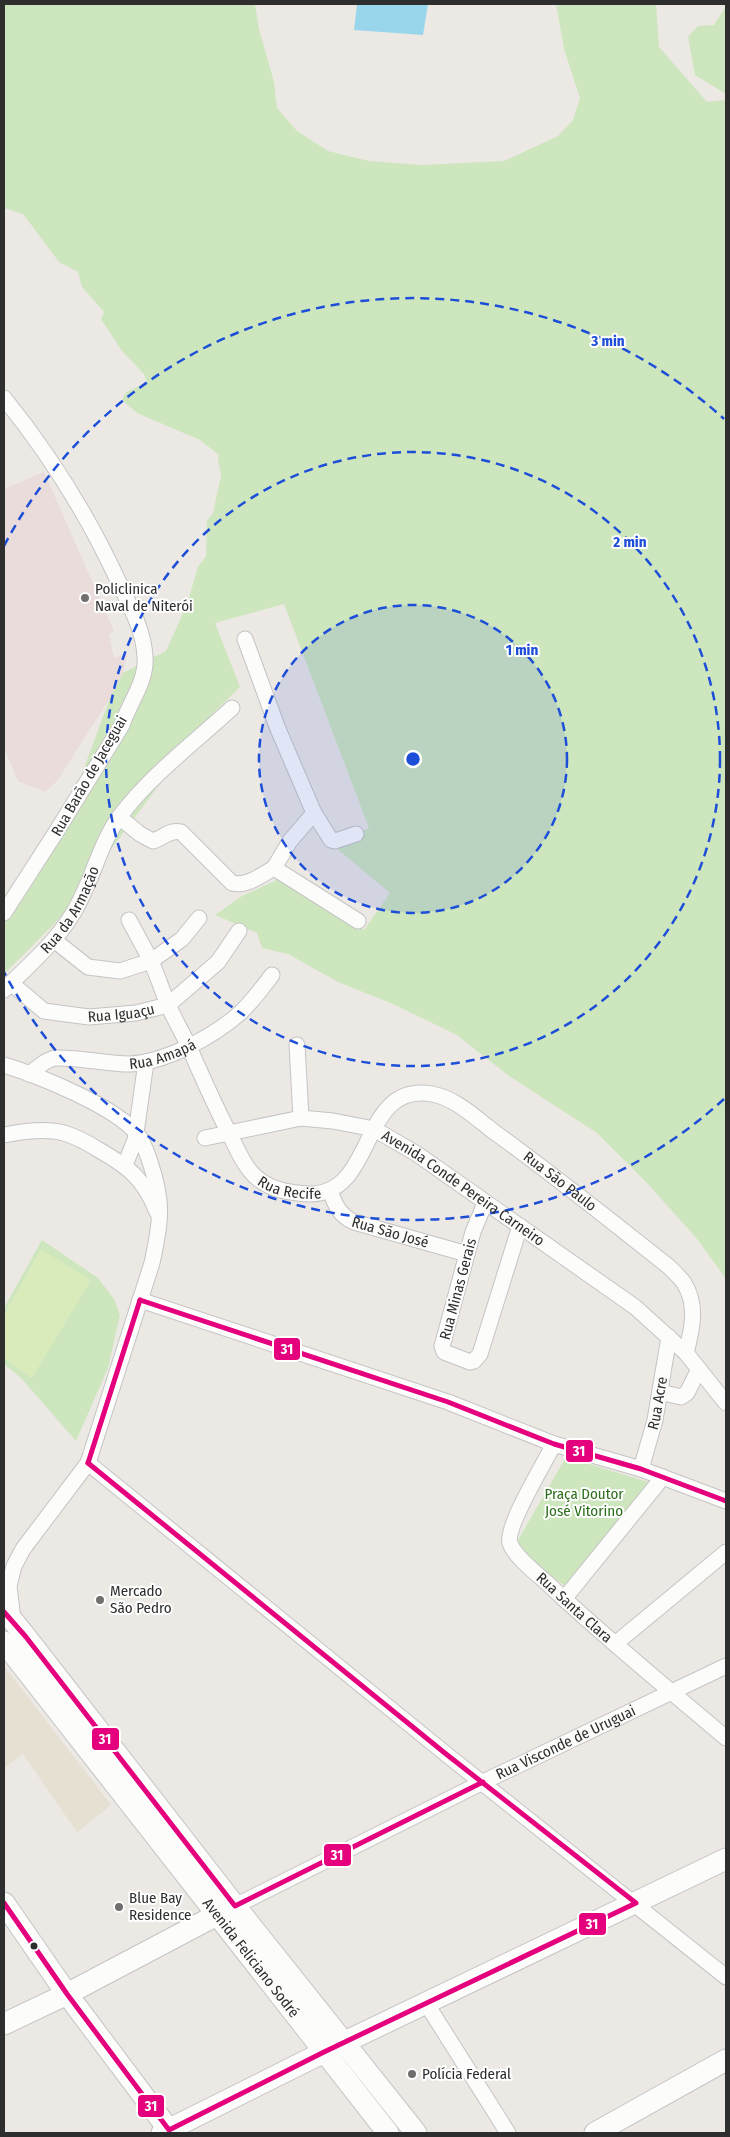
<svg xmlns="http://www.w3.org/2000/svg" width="730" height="2137" font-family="'Fira Sans Condensed',sans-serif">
<rect width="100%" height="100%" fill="#ece8e4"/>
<!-- education -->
<path fill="#e6e0d3" d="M 4,1666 L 111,1805 L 77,1832 L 23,1754 L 4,1768 Z"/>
<!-- medical -->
<path fill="#e9dcdb" d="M 44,472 L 114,631 L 109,634 L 114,658 L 127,654 L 123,673 L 110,698 L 57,781 L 45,792 L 18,781 L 4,747 L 4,489 Z"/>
<!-- green -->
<g fill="#cee6be">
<path d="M 4,4 L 255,4 L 259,29 L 274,82 L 277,108 L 297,131 L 328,151 L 369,161 L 421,165 L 504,161 L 558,136 L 573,120 L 580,98 L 564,49 L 556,4 L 656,4 L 659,47 L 707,102 L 726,100 L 726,1279 L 698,1240 L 648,1184 L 597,1133 L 509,1076 L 457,1035 L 393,1004 L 338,982 L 288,954 L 262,948 L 257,933 L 215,915 L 242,896 L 279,879 L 364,930 L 390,893 L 335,847 L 369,828 L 284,604 L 215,623 L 240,687 L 213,713 L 58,920 L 4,974 L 4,913 L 67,814 L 110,698 L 123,673 L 166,651 L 187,604 L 198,567 L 206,556 L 207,521 L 213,513 L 221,475 L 218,460 L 219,455 L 200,440 L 137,413 L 122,400 L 126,392 L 147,383 L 144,374 L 122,351 L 101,319 L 104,312 L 82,287 L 78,272 L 59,262 L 23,214 L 4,208 Z"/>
<path d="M 726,6 L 726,94 L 695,75 L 688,37 L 698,26 L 714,25 Z"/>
<path d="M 42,1240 L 98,1278 L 114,1299 L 120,1315 L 108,1368 L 76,1441 L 22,1379 L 4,1364 L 4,1358 L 32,1378 L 41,1249 L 4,1315 L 4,1308 Z"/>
<path d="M 566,1457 L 648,1482 L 566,1587 L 514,1547 Z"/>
</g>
<!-- pitch -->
<path fill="#d9eabb" d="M 41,1249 L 91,1280 L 32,1378 L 4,1358 L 4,1315 Z"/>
<!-- water -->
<path fill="#99d6ec" d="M 357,4 L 428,4 L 423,35 L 354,30 Z"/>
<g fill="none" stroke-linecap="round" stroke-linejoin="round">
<defs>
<g id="street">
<path d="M 4,398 C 51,456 89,517 120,585 C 131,607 144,632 145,657 C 147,681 129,703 122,725 L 58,829 L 4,913"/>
<path d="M 245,639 L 278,729 L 314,813 L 290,841 L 274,868"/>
<path d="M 314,813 L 331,840 L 335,841 L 356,834"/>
<path d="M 119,817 L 140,834 L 153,841 C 163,838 170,829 181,832 L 232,883 C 247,887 261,875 274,868 L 358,921"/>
<path id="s1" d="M 129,920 C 136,933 143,946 150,959 C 157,974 162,990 168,1005 C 175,1020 183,1034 190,1049 C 203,1079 216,1108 231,1137 C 238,1151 245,1168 257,1178 C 273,1191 291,1193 310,1194 C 377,1194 359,1081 432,1094 C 456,1098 478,1120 497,1134 C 555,1176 611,1221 668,1266 C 673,1271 680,1277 684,1283 C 698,1305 692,1330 686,1353"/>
<path d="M 54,940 L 88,967 L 120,971 L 151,961 L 182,939 L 199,918"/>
<path id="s2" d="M 11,983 L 44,1011 L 89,1017 L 136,1013 L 168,1005 L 218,962 L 239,931"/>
<path id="s3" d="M 4,990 C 28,966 54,944 72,915 C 92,884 98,846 120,816 C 150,776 195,742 232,708"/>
<path d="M 297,1045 L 301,1118"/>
<path d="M 4,1065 C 37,1075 117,1107 138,1135 C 144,1143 147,1153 150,1162 C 164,1203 161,1221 152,1263 L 88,1463 L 23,1549 L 14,1566 L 9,1586 L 13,1620"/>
<path id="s4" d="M 29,1074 L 45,1062 L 54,1058 C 80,1057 105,1064 130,1064 C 166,1062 213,1037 240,1013 C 252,1002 262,988 272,975"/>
<path d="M 4,1135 C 23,1131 46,1128 64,1133 C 77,1137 88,1143 99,1150 C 129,1167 144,1179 157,1212"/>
<path id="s5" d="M 205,1138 L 301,1118 L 333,1121 L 374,1129 L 417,1154 L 635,1307 L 686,1353 L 726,1403"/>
<path d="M 125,1165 L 135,1140 L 146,1062"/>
<path id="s6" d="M 330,1190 C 335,1205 339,1215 354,1222 L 467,1254"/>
<path d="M 485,1203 L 473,1232 L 444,1339 L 442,1346 L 444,1352 L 470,1362 L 474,1361 L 480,1354 L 520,1226"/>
<path d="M 140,1300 L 448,1402 L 554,1444 L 641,1469 L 726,1501"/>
<path d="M 660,1392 L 681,1397 L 687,1393 L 699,1369"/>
<path id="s7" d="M 554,1444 C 545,1462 505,1527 510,1543 C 514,1556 536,1573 546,1582 C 604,1637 666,1687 726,1738"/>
<path d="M 88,1463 L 446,1754 L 726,1977"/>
<path id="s8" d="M 641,1469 L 655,1420 L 669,1337"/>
<path d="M 564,1599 L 663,1477"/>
<path d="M 615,1644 L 726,1552"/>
<path id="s9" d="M 235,1906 L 483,1782 L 726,1666"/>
<path d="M 426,2003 L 508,2133"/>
</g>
<g id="secondary">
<path d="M 4,1612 L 9,1616 L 26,1637 L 235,1906 L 416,2133"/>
<path id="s10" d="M 4,1642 L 388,2133"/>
<path d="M 4,1903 L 67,1994 L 169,2130"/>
<path d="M 4,2024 L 67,1994 L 228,1909"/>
<path d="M 162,2133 L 324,2052 L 726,1859"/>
<path d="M 595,2133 L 726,2060"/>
</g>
</defs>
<!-- street casing -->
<use href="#street" stroke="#c5c4c5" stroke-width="17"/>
<!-- secondary casing -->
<use href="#secondary" stroke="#c5c4c5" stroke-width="23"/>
<!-- street -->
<use href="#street" stroke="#fcfcfb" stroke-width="15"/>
<!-- secondary -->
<use href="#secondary" stroke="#fcfcfb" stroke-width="21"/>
<defs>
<g id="bus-1">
<path d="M 140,1300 L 448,1402 L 554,1444 L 641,1469 L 726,1501"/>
<path d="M 88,1463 L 140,1300"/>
<path d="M 4,1612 L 26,1637 L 235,1906 L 483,1782"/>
<path d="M 4,1903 L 67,1994 L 169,2130 L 324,2052 L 636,1903 L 446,1754 L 88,1463"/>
</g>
</defs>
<!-- bus-1 casing -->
<use href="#bus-1" stroke="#fff" stroke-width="9"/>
<!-- bus-1 -->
<use href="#bus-1" stroke="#e5007d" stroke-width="5"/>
</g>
<!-- distance rings -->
<circle cx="413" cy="759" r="154" fill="#1d4ed8" fill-opacity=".12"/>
<g fill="none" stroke="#1d4ed8" stroke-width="2.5" stroke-dasharray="9 6">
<circle cx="413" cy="759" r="154"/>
<circle cx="413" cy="759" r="307"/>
<path d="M724 1099A461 461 0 0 1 4 972M4 546A461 461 0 0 1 724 419"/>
</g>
<!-- markers -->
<g fill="#706f6e" stroke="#fff" stroke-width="2">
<circle cx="85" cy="598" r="5"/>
<circle cx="100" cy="1600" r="5"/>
<circle cx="119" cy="1907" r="5"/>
<circle cx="412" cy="2074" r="5"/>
</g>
<circle fill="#2e2e2e" stroke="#fff" stroke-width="2" cx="34" cy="1946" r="4.5"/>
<g text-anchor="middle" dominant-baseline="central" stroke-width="4" stroke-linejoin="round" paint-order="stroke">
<!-- poi labels -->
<g font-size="15" fill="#2e2e2e" stroke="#fff" text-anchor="start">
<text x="95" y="589">Policlinica<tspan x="95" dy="17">Naval de Niterói</tspan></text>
<text x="110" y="1591">Mercado<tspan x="110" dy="17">São Pedro</tspan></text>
<text x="129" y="1898">Blue Bay<tspan x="129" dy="17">Residence</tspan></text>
<text x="422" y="2074">Polícia Federal</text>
</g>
<!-- street labels -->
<g font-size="15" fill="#2e2e2e" stroke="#fff">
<text transform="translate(89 776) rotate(-60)">Rua Barão de Jaceguai</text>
<text stroke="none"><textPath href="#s3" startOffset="105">Rua da Armação</textPath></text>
<text stroke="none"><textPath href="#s2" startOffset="121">Rua Iguaçu</textPath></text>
<text stroke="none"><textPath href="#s4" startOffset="140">Rua Amapá</textPath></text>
<text stroke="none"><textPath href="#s1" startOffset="672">Rua São Paulo</textPath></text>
<text stroke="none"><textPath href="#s1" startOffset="324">Rua Recife</textPath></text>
<text stroke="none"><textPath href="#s5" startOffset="279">Avenida Conde Pereira Carneiro</textPath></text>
<text stroke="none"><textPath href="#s6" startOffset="79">Rua São José</textPath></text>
<text transform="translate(458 1289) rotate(-75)">Rua Minas Gerais</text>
<text stroke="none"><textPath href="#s8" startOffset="68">Rua Acre</textPath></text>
<text stroke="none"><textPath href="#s7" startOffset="201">Rua Santa Clara</textPath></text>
<text stroke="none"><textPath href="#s9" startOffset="369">Rua Visconde de Uruguai</textPath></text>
<text stroke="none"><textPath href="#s10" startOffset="401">Avenida Feliciano Sodré</textPath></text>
</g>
<!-- park labels -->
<g font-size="15" fill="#2c6e1b" stroke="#fff">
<text x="584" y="1494">Praça Doutor<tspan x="584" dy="17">José Vitorino</tspan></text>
</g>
</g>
<circle cx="413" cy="759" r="8" fill="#1d4ed8" stroke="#fff" stroke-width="2.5"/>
<g font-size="15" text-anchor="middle" font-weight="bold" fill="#1d4ed8" stroke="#fff" stroke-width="4" stroke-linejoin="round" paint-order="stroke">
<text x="608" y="346">3 min</text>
<text x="630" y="547">2 min</text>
<text x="522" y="655">1 min</text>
</g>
<g stroke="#fff" stroke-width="2">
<rect x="273" y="1337" width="28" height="24" rx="5" fill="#e5007d"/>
<rect x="565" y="1439" width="29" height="24" rx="5" fill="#e5007d"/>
<rect x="91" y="1727" width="29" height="24" rx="5" fill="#e5007d"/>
<rect x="323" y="1843" width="29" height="24" rx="5" fill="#e5007d"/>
<rect x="578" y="1912" width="29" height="24" rx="5" fill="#e5007d"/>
<rect x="137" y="2094" width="28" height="24" rx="5" fill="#e5007d"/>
</g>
<g font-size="14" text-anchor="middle" font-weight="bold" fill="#fff">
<text x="287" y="1354">31</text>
<text x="579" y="1456">31</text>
<text x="105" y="1744">31</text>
<text x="337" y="1860">31</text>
<text x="592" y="1929">31</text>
<text x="151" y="2111">31</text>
</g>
<!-- border -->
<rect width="730" height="2137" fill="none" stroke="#2e2e2e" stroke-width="10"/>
</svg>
